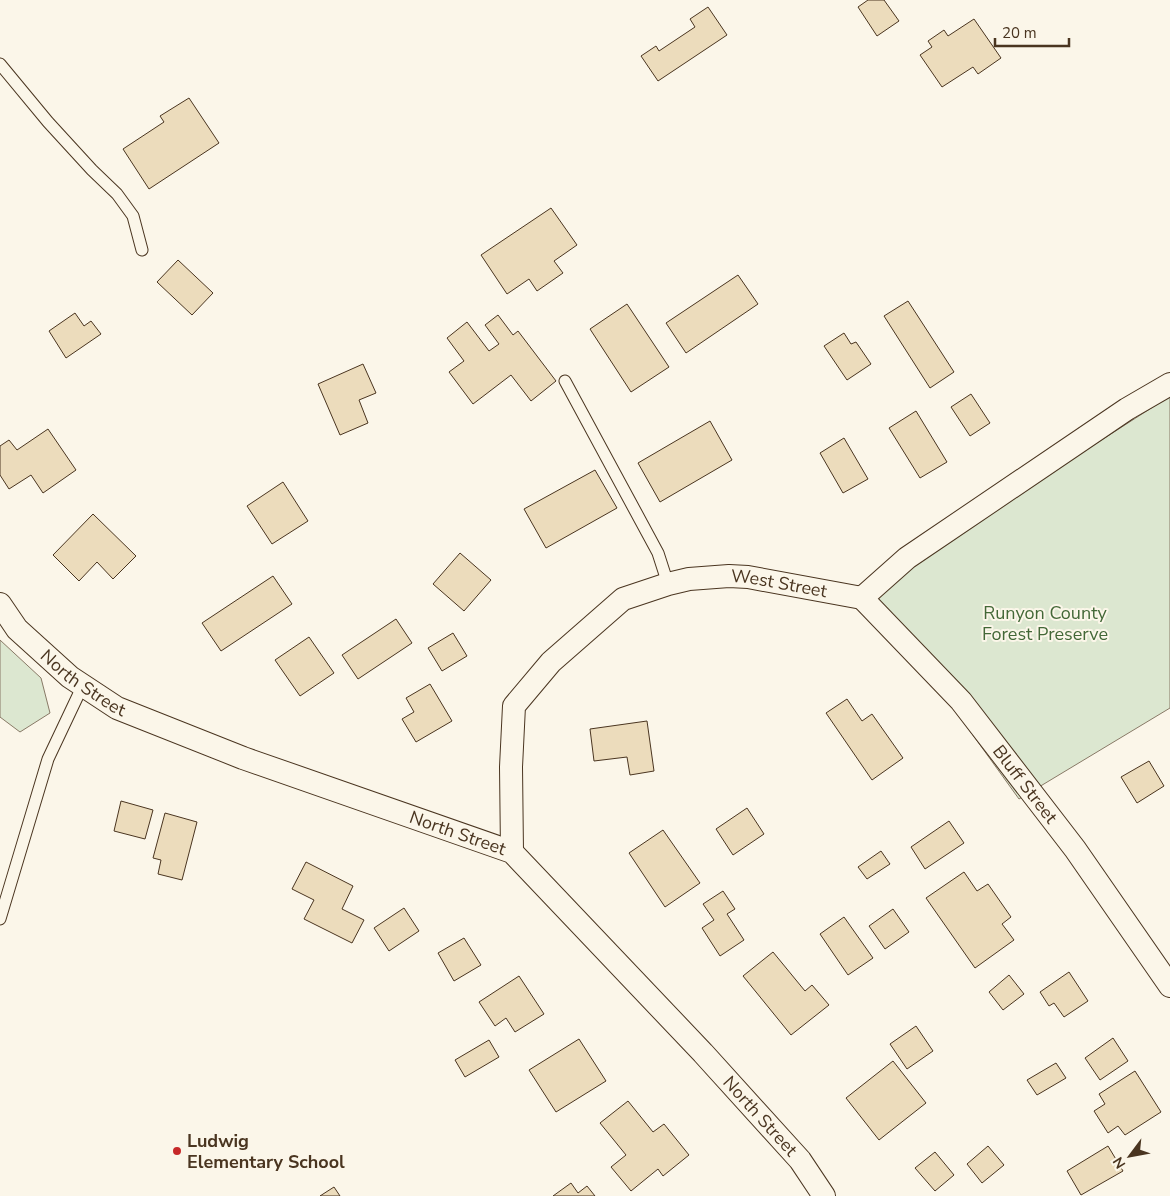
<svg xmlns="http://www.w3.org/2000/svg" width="1170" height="1196" font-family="'Nunito Sans',sans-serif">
<rect width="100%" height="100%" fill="#fbf6e9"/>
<!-- green -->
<g fill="#dce7d0" stroke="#887966">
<path d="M 1170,396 L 1170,708 L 1019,799 L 952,706 L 856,604 L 919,557 Z"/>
<path d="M 0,640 L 41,678 L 50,713 L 20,732 L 0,717 Z"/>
</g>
<!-- building -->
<g fill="#ecdcbc" stroke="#4a3520">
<path d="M 868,0 L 884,0 L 899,21 L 877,36 L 858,7 Z"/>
<path d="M 708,7 L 727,35 L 658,81 L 641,56 L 656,46 L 659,51 L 695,27 L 690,19 Z"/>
<path d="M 974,19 L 1001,58 L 978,74 L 973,67 L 942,87 L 920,55 L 932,47 L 928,41 L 944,30 L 948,36 Z"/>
<path d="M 189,98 L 219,143 L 149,189 L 123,149 L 164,122 L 160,116 Z"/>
<path d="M 551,208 L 577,245 L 554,261 L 563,273 L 537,291 L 529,279 L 507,294 L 481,255 Z"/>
<path d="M 178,260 L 213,293 L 192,315 L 157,282 Z"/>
<path d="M 738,275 L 758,304 L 686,353 L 666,323 Z"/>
<path d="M 908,301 L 954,372 L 930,388 L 884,316 Z"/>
<path d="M 627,304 L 669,367 L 631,392 L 590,329 Z"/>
<path d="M 75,313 L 84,326 L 91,321 L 101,334 L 66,358 L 49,331 Z"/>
<path d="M 498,315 L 513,335 L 518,331 L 556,381 L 531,401 L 511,375 L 473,404 L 449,372 L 464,361 L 447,338 L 467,322 L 489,351 L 499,344 L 485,325 Z"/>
<path d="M 844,333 L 851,344 L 856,342 L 871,364 L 847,380 L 824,346 Z"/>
<path d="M 363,364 L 376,393 L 359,400 L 368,423 L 340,435 L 318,384 Z"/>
<path d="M 971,394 L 990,423 L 970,436 L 951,407 Z"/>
<path d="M 916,411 L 947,462 L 920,478 L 889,428 Z"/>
<path d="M 710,421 L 732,460 L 660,502 L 638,463 Z"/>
<path d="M 48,429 L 76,470 L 43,493 L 31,475 L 9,489 L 0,475 L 0,446 L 9,440 L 17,450 Z"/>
<path d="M 844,438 L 868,479 L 843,493 L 820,453 Z"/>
<path d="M 595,470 L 617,508 L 546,548 L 524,509 Z"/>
<path d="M 283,482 L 308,521 L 272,544 L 247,506 Z"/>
<path d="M 93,514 L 136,556 L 113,579 L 97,562 L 79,581 L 53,555 Z"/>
<path d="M 460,553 L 491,580 L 464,611 L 433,584 Z"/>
<path d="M 273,576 L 292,604 L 221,651 L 202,623 Z"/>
<path d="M 396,619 L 412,643 L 358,679 L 342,655 Z"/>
<path d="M 453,633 L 467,656 L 442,671 L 428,648 Z"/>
<path d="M 309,637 L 334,673 L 300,696 L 275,660 Z"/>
<path d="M 430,684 L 452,721 L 416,742 L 402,719 L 414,712 L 406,698 Z"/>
<path d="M 847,699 L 862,721 L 872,714 L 903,758 L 872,780 L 826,713 Z"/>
<path d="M 647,721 L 654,771 L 630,775 L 627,757 L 594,761 L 590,729 Z"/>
<path d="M 1149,761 L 1164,786 L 1137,803 L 1121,777 Z"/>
<path d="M 121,801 L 153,810 L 145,839 L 114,831 Z"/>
<path d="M 747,808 L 764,834 L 733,855 L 716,829 Z"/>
<path d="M 165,813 L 197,822 L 182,880 L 158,874 L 161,860 L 153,858 Z"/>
<path d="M 949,821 L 964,843 L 925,869 L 911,847 Z"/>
<path d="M 663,830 L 700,883 L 665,907 L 629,853 Z"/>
<path d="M 881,851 L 890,864 L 867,879 L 858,867 Z"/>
<path d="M 306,862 L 353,886 L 342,909 L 364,920 L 352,943 L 304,919 L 314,900 L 292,889 Z"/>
<path d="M 964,872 L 977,891 L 988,884 L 1011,917 L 1002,924 L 1014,940 L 975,968 L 926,898 Z"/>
<path d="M 723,891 L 735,909 L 727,914 L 744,940 L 720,956 L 702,928 L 714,920 L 703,904 Z"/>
<path d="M 404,908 L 419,931 L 389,951 L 374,928 Z"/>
<path d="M 893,909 L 909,932 L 885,949 L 869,926 Z"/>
<path d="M 844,917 L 873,958 L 848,975 L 820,934 Z"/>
<path d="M 464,938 L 481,965 L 454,981 L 438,953 Z"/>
<path d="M 773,952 L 805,991 L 812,985 L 829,1005 L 791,1035 L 743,976 Z"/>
<path d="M 1069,972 L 1088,1001 L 1064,1017 L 1054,1003 L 1049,1006 L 1040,992 Z"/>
<path d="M 1009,975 L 1024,994 L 1003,1010 L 989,992 Z"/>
<path d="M 519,976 L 544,1014 L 515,1032 L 506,1018 L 495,1026 L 479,1002 Z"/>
<path d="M 916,1026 L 933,1051 L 907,1069 L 890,1044 Z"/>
<path d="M 1113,1038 L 1128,1061 L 1100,1080 L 1085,1058 Z"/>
<path d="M 579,1039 L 606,1081 L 556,1112 L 529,1070 Z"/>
<path d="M 489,1040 L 499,1057 L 465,1077 L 455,1060 Z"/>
<path d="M 893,1061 L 926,1103 L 879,1140 L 846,1098 Z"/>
<path d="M 1056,1063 L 1066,1078 L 1037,1095 L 1027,1080 Z"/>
<path d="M 1135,1071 L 1161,1112 L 1125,1135 L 1118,1126 L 1108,1133 L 1094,1111 L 1105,1104 L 1099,1094 Z"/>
<path d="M 628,1101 L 653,1132 L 664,1124 L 689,1155 L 663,1176 L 658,1169 L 631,1191 L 611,1167 L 626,1155 L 600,1123 Z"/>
<path d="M 988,1146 L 1004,1165 L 982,1183 L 967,1164 Z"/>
<path d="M 1108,1146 L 1123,1171 L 1081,1195 L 1067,1171 Z"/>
<path d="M 935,1152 L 954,1175 L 935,1191 L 915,1168 Z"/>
<path d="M 571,1183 L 578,1193 L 587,1186 L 595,1196 L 553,1196 Z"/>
<path d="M 334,1187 L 340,1196 L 320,1196 Z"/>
</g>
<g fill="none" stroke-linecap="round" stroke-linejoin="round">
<defs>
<g id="service">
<path d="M 0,64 L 48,122 L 92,170 L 117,194 L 133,216 L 142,250"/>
<path d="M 565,381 L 658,553 L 668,584"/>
<path d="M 0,919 L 48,759 L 83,685"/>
</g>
<g id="minor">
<path id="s1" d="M 862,598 L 961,701 L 1075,849 L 1170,986"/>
<path id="s2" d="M 0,604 L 17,629 L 70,677 L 117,708 L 243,758 L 512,852 L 703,1053 L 800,1160 L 824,1196"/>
<path id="s3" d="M 512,852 L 511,767 L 514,706 L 551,662 L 623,599 L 668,584 L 689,579 L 729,576 L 748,577 L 862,598 L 907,558 L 1127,409 L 1170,384"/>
</g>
</defs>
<!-- service casing -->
<use href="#service" stroke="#4a3520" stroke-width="13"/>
<!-- minor casing -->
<use href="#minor" stroke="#4a3520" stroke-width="24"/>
<!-- service -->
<use href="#service" stroke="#fbf6e9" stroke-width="11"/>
<!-- minor -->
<use href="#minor" stroke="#fbf6e9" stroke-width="22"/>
</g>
<!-- markers -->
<circle fill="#c62828" stroke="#fbf6e9" stroke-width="2" cx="177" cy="1151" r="5"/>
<g text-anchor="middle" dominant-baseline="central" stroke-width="4" stroke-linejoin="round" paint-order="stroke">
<!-- street labels -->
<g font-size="18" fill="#4a3520" stroke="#fbf6e9">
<text stroke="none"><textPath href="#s3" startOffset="459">West Street</textPath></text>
<text stroke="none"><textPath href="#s2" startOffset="116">North Street</textPath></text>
<text stroke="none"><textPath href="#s1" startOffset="248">Bluff Street</textPath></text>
<text stroke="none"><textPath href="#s2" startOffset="521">North Street</textPath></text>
<text stroke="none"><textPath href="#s2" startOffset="941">North Street</textPath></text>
</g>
<!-- park labels -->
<g font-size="18" fill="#436837" stroke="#fbf6e9">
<text x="1045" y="613">Runyon County<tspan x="1045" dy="21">Forest Preserve</tspan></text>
</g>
<!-- poi labels -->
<g font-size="18" font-weight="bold" fill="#4a3520" stroke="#fbf6e9" text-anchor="start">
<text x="187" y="1141">Ludwig<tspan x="187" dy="21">Elementary School</tspan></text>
</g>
</g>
<!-- north arrow -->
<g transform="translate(1130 1156) rotate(238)" stroke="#fbf6e9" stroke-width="4" paint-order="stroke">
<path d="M0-4L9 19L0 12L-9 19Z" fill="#4a3520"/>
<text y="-8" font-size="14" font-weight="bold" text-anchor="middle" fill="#4a3520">N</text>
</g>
<!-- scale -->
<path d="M995 38v8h74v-8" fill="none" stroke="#4a3520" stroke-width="2.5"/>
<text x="1002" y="38" font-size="15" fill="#4a3520" stroke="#fbf6e9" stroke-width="4" paint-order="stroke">20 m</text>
</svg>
